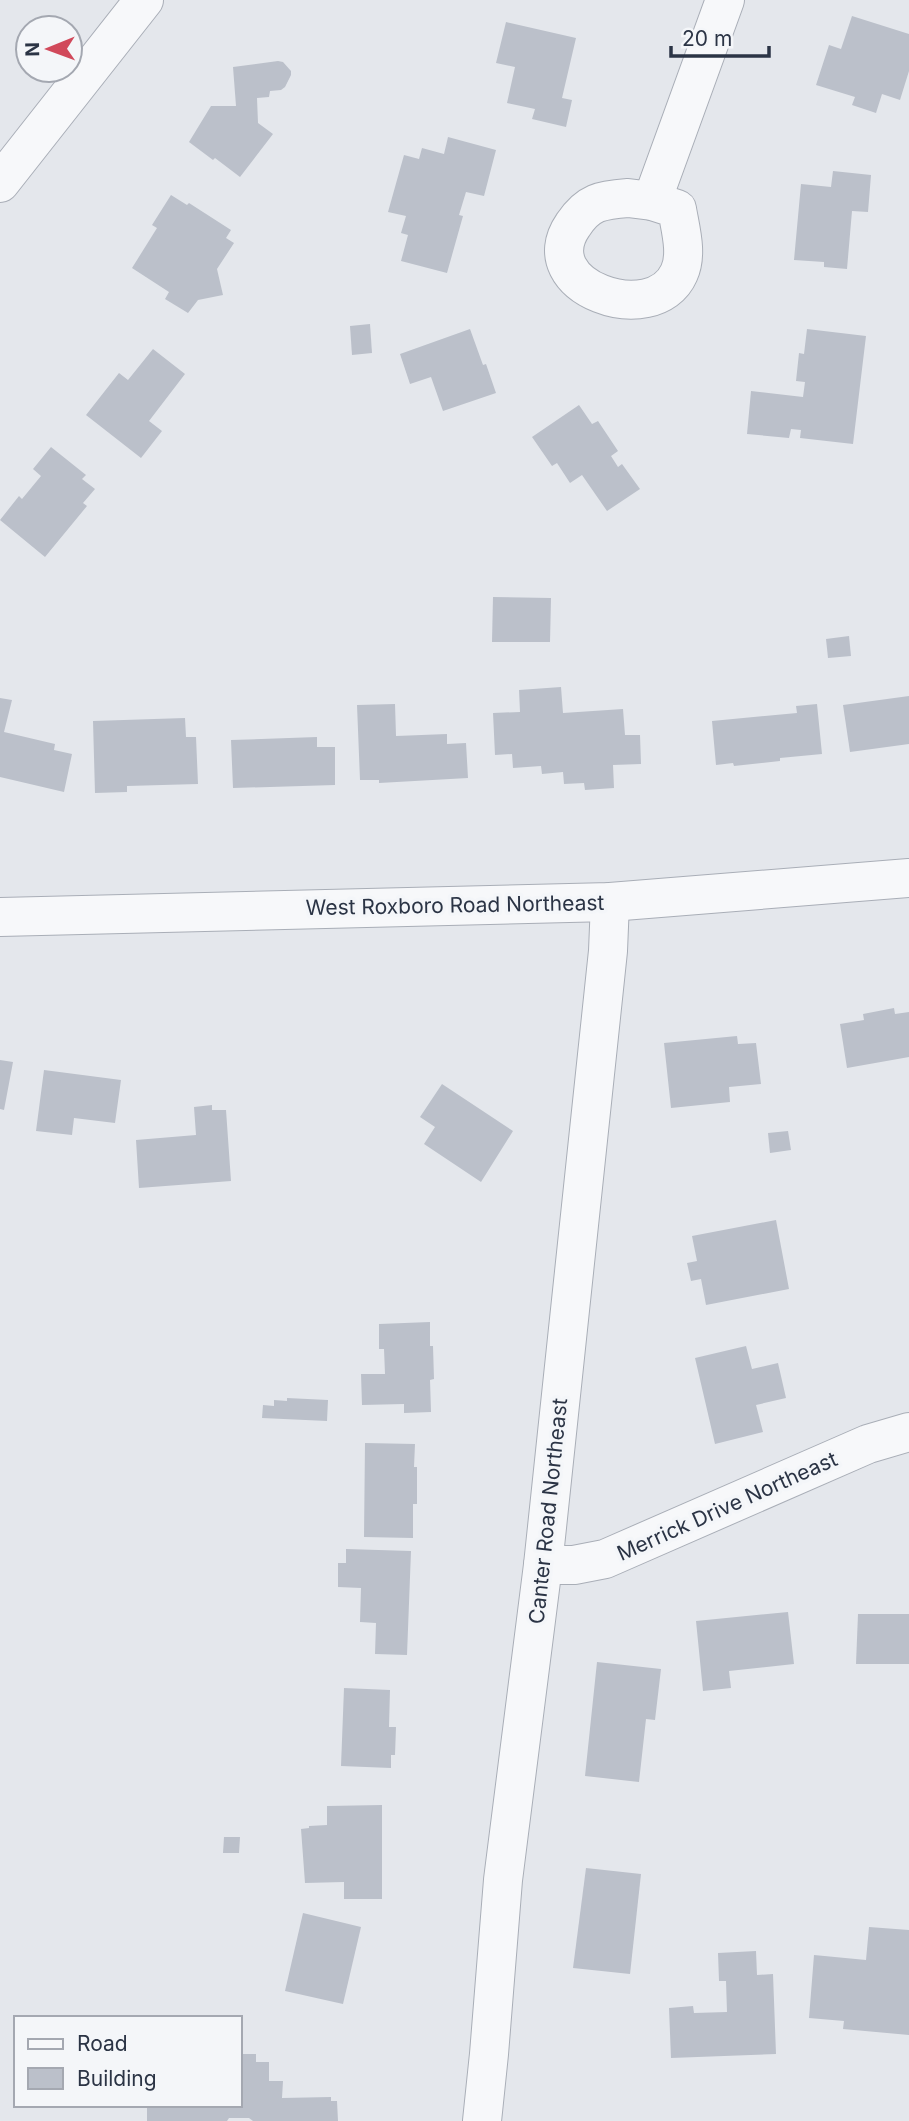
<svg xmlns="http://www.w3.org/2000/svg" width="909" height="2121" font-family="Inter,sans-serif">
<rect width="100%" height="100%" fill="#e4e7ec"/>
<!-- building -->
<g fill="#bbc0ca">
<path d="M 852,16 L 909,34 L 909,71 L 900,100 L 882,94 L 876,113 L 852,105 L 855,97 L 816,85 L 829,45 L 841,49 Z"/>
<path d="M 506,22 L 576,38 L 562,98 L 572,100 L 566,127 L 532,119 L 535,109 L 507,103 L 515,67 L 496,63 Z"/>
<path d="M 278,61 L 283,62 L 291,71 L 291,75 L 285,87 L 281,90 L 270,91 L 269,97 L 257,98 L 258,123 L 273,134 L 240,177 L 215,158 L 213,160 L 189,142 L 211,106 L 236,106 L 233,67 Z"/>
<path d="M 448,137 L 496,150 L 484,196 L 466,192 L 459,215 L 463,216 L 447,273 L 401,261 L 408,235 L 401,233 L 406,216 L 388,212 L 404,155 L 419,159 L 422,148 L 444,154 Z"/>
<path d="M 833,171 L 871,175 L 868,212 L 852,211 L 847,269 L 824,267 L 824,262 L 794,260 L 801,184 L 831,187 Z"/>
<path d="M 171,195 L 187,205 L 189,203 L 231,230 L 226,238 L 234,243 L 217,269 L 223,295 L 198,300 L 188,313 L 165,299 L 169,292 L 132,268 L 157,228 L 152,225 Z"/>
<path d="M 370,324 L 372,353 L 352,355 L 350,326 Z"/>
<path d="M 470,329 L 483,365 L 486,364 L 496,393 L 443,411 L 431,377 L 410,384 L 400,354 Z"/>
<path d="M 807,329 L 866,336 L 853,444 L 800,438 L 801,430 L 791,429 L 789,438 L 747,434 L 751,391 L 803,397 L 805,382 L 796,381 L 799,353 L 804,354 Z"/>
<path d="M 153,349 L 185,374 L 149,421 L 162,431 L 141,458 L 86,415 L 119,373 L 128,380 Z"/>
<path d="M 579,405 L 592,424 L 598,421 L 618,451 L 611,456 L 618,467 L 622,464 L 640,489 L 607,511 L 582,475 L 570,483 L 557,463 L 552,466 L 532,437 Z"/>
<path d="M 51,447 L 86,475 L 82,479 L 95,489 L 83,503 L 87,506 L 45,557 L 0,520 L 19,496 L 22,499 L 41,476 L 33,469 Z"/>
<path d="M 493,597 L 551,598 L 550,642 L 492,642 Z"/>
<path d="M 849,636 L 851,656 L 828,658 L 826,639 Z"/>
<path d="M 561,687 L 563,713 L 623,709 L 625,735 L 640,735 L 641,764 L 613,765 L 614,788 L 585,790 L 584,783 L 564,784 L 563,772 L 542,774 L 541,766 L 513,768 L 512,754 L 495,755 L 493,713 L 520,712 L 519,690 Z"/>
<path d="M 909,696 L 909,744 L 850,752 L 843,705 Z"/>
<path d="M 0,698 L 12,700 L 4,732 L 55,744 L 54,750 L 72,754 L 64,792 L 0,777 Z"/>
<path d="M 395,704 L 396,736 L 447,734 L 447,744 L 466,743 L 468,778 L 379,783 L 379,780 L 360,780 L 357,705 Z"/>
<path d="M 817,704 L 822,754 L 780,758 L 780,761 L 734,766 L 733,763 L 716,765 L 712,721 L 797,713 L 796,706 Z"/>
<path d="M 185,718 L 186,737 L 196,737 L 198,784 L 127,786 L 127,792 L 95,793 L 93,721 Z"/>
<path d="M 317,737 L 317,747 L 335,747 L 335,785 L 233,788 L 231,740 Z"/>
<path d="M 894,1008 L 895,1014 L 909,1012 L 909,1057 L 847,1068 L 840,1024 L 864,1020 L 863,1014 Z"/>
<path d="M 737,1036 L 738,1044 L 756,1043 L 761,1084 L 729,1087 L 730,1102 L 671,1108 L 664,1043 Z"/>
<path d="M 0,1060 L 13,1062 L 4,1110 L 0,1109 Z"/>
<path d="M 44,1070 L 121,1080 L 115,1123 L 74,1118 L 72,1135 L 36,1131 Z"/>
<path d="M 442,1084 L 513,1131 L 481,1182 L 424,1144 L 435,1127 L 420,1117 Z"/>
<path d="M 212,1105 L 212,1110 L 226,1110 L 231,1181 L 139,1188 L 136,1140 L 196,1135 L 194,1107 Z"/>
<path d="M 788,1131 L 791,1150 L 770,1153 L 768,1133 Z"/>
<path d="M 776,1220 L 789,1289 L 706,1305 L 701,1279 L 691,1281 L 687,1263 L 697,1261 L 692,1236 Z"/>
<path d="M 430,1322 L 430,1346 L 433,1346 L 434,1379 L 430,1380 L 431,1412 L 404,1413 L 404,1404 L 362,1405 L 361,1374 L 385,1374 L 384,1349 L 379,1349 L 379,1324 Z"/>
<path d="M 746,1346 L 752,1369 L 778,1363 L 786,1398 L 756,1405 L 763,1432 L 715,1444 L 695,1358 Z"/>
<path d="M 287,1398 L 328,1400 L 327,1421 L 262,1418 L 263,1405 L 274,1406 L 274,1400 L 287,1401 Z"/>
<path d="M 365,1443 L 415,1444 L 414,1467 L 417,1467 L 417,1504 L 413,1504 L 413,1538 L 364,1537 Z"/>
<path d="M 346,1549 L 411,1551 L 407,1655 L 375,1654 L 376,1623 L 360,1622 L 361,1588 L 338,1587 L 338,1563 L 346,1563 Z"/>
<path d="M 788,1612 L 794,1664 L 729,1671 L 731,1688 L 703,1691 L 696,1621 Z"/>
<path d="M 858,1614 L 909,1614 L 909,1664 L 856,1664 Z"/>
<path d="M 597,1662 L 661,1669 L 655,1720 L 646,1719 L 639,1782 L 585,1776 Z"/>
<path d="M 344,1688 L 390,1690 L 389,1727 L 396,1727 L 395,1755 L 391,1755 L 391,1768 L 341,1766 Z"/>
<path d="M 382,1805 L 382,1899 L 344,1899 L 344,1882 L 305,1883 L 301,1829 L 309,1828 L 309,1826 L 327,1825 L 327,1806 Z"/>
<path d="M 224,1837 L 240,1837 L 239,1853 L 223,1853 Z"/>
<path d="M 586,1868 L 641,1874 L 630,1974 L 573,1968 Z"/>
<path d="M 303,1913 L 361,1927 L 343,2004 L 285,1991 Z"/>
<path d="M 869,1927 L 909,1930 L 909,2035 L 843,2029 L 844,2021 L 809,2018 L 814,1955 L 866,1960 Z"/>
<path d="M 756,1951 L 757,1975 L 773,1974 L 776,2054 L 671,2058 L 669,2008 L 693,2006 L 694,2013 L 727,2012 L 726,1981 L 719,1981 L 718,1953 Z"/>
<path d="M 240,2054 L 256,2054 L 256,2062 L 269,2062 L 269,2081 L 283,2081 L 282,2098 L 331,2097 L 331,2101 L 337,2101 L 338,2121 L 253,2121 L 249,2118 L 229,2118 L 227,2121 L 147,2121 L 147,2105 L 240,2105 Z"/>
</g>
<g fill="none" stroke-linecap="round" stroke-linejoin="round">
<defs>
<g id="minor">
<path d="M 0,183 L 144,0"/>
<path d="M 628,198 L 652,201 L 677,209 C 680,228 688,254 679,273 C 654,330 530,287 573,225 C 588,202 601,200 628,198 Z"/>
<path d="M 652,201 L 725,0"/>
<path d="M 0,917 L 610,902 L 909,878"/>
<path d="M 543,1565 L 574,1565 L 605,1559 L 868,1444 L 909,1432"/>
<path d="M 482,2121 L 489,2054 L 503,1880 L 543,1565 L 608,951 L 610,902"/>
</g>
</defs>
<!-- minor casing -->
<use href="#minor" stroke="#a9aeb7" stroke-width="40"/>
<!-- minor -->
<use href="#minor" stroke="#f7f8fa" stroke-width="38"/>
</g>
<g text-anchor="middle" dominant-baseline="central" stroke-width="7" stroke-linejoin="round" paint-order="stroke">
<!-- street labels -->
<g font-size="21" fill="#2b3445" stroke="#f4f6f9">
<text transform="translate(455 905) rotate(-1)">West Roxboro Road Northeast</text>
<text transform="translate(727 1506) rotate(-24)">Merrick Drive Northeast</text>
<text transform="translate(548 1511) rotate(-84)">Canter Road Northeast</text>
</g>
</g>
<!-- legend -->
<rect x="14" y="2016" width="228" height="91" fill="#f4f6f9" stroke="#a4a8b1" stroke-width="2"/>
<rect x="28" y="2039" width="35" height="10" fill="#f7f8fa" stroke="#a4a8b1" stroke-width="2"/>
<text x="77" y="2051" font-size="21" fill="#2b3445">Road</text>
<rect x="28" y="2068" width="35" height="21" fill="#bbc0ca" stroke="#a4a8b1" stroke-width="2"/>
<text x="77" y="2086" font-size="21" fill="#2b3445">Building</text>
<!-- north arrow -->
<g transform="translate(49 49) rotate(269)"><circle r="33" fill="#f4f6f9" stroke="#a4a8b1" stroke-width="2"/>
<path d="M0-5L12 26L0 18L-12 26Z" fill="#d1495b"/>
<text y="-10" font-size="19" font-weight="bold" text-anchor="middle" fill="#2b3445">N</text>
</g>
<!-- scale -->
<path d="M671 46v10h98v-10" fill="none" stroke="#2b3445" stroke-width="3.5"/>
<text x="682" y="46" font-size="21" fill="#2b3445" stroke="#f4f6f9" stroke-width="5" paint-order="stroke">20 m</text>
</svg>
